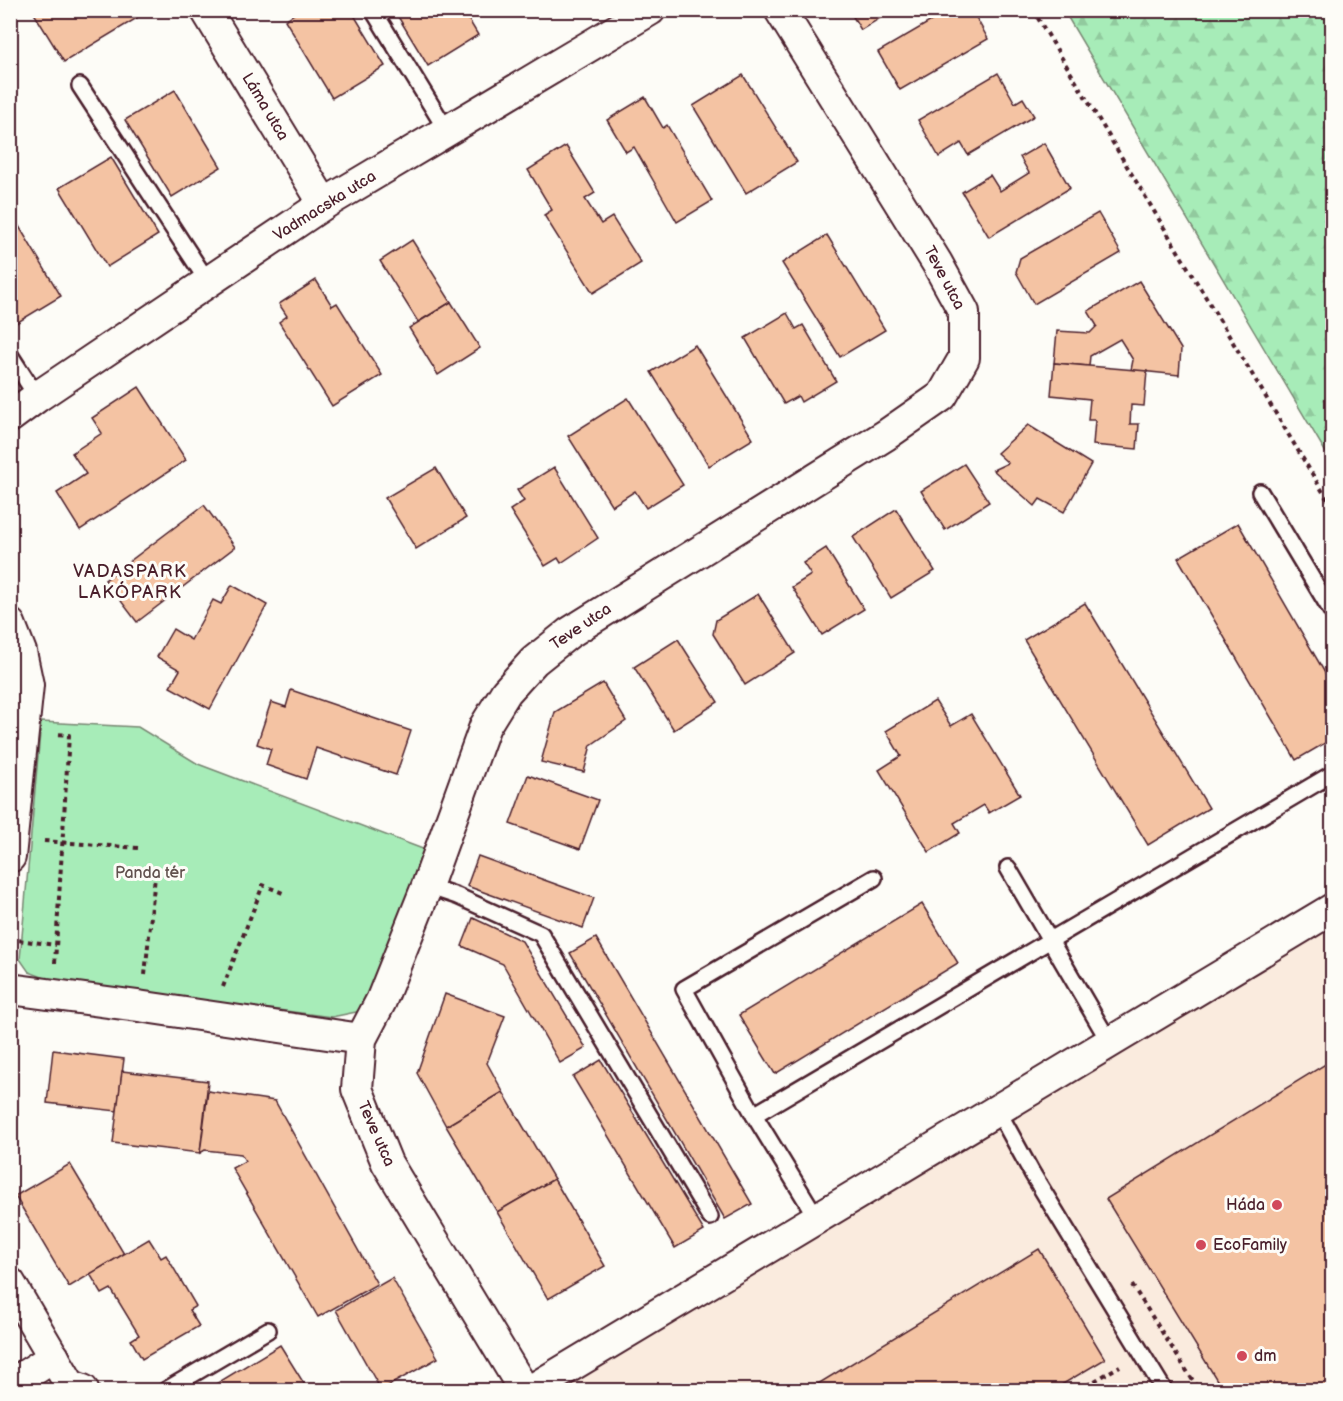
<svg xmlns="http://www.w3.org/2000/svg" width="1343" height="1401" font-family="'Balsamiq Sans',sans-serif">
<defs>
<pattern id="forest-firs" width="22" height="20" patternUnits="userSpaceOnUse" patternTransform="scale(1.5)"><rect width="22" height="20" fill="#a7ecb8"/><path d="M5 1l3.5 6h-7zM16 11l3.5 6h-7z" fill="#91ca9e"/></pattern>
</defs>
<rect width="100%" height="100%" fill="#fdfcf7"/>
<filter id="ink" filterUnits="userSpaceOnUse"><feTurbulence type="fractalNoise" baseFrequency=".0167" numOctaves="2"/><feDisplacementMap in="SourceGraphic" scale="12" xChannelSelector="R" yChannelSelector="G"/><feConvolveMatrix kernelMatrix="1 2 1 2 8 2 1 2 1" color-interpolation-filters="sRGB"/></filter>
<g filter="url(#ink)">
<!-- built -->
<path fill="#faebde" d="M 1332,891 L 1332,1390 L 558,1390 Z"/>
<!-- green -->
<path fill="#a7ecb8" stroke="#788672" stroke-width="1.5" d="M 41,722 L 138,727 L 198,764 L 428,851 L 370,1000 L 356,1012 L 332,1017 L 53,981 L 29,972 L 20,959 Z"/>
<!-- forest -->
<path fill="url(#forest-firs)" stroke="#788672" stroke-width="1.5" d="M 1064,11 L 1332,11 L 1332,463 Z"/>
<!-- building -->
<g fill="#f4c3a3" stroke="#4a1f2b" stroke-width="1.5">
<path d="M 32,10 L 132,10 L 137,18 L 64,62 Z"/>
<path d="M 300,10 L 351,10 L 385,66 L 332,98 L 285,20 Z"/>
<path d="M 394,10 L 463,10 L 478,35 L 428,66 Z"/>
<path d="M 849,10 L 893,10 L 861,30 Z"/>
<path d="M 950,10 L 972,10 L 988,39 L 900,90 L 878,52 Z"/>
<path d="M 998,73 L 1015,103 L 1023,98 L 1034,116 L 968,155 L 961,143 L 939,157 L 918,120 Z"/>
<path d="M 743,75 L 797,162 L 746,193 L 693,106 Z"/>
<path d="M 175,90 L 221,167 L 172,197 L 125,120 Z"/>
<path d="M 645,97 L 663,128 L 667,125 L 712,201 L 677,222 L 634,147 L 626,152 L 607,120 Z"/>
<path d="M 1044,143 L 1070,188 L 989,237 L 962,192 L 990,175 L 1000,191 L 1029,173 L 1020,157 Z"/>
<path d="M 566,146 L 595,193 L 585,199 L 601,224 L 612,217 L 641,263 L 593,293 L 544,215 L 552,210 L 528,170 Z"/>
<path d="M 111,157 L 158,235 L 107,267 L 59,188 Z"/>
<path d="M 1098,213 L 1121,253 L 1034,304 L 1016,272 L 1020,258 Z"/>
<path d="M 14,218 L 61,296 L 13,325 L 10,321 L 10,220 Z"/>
<path d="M 827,235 L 885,330 L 840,357 L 782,263 Z"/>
<path d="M 412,240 L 451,302 L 418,322 L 380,261 Z"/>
<path d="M 316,280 L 332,306 L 337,303 L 382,375 L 332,406 L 279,322 L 287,316 L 279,304 Z"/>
<path d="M 1139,281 L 1181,349 L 1179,375 L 1131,370 L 1133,360 L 1120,339 L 1090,356 L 1089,366 L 1054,363 L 1057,331 L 1090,333 L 1097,326 L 1088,311 Z"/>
<path d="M 451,302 L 480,348 L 438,375 L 409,328 Z"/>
<path d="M 787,313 L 796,329 L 803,325 L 836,381 L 801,402 L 798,396 L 784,404 L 745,338 Z"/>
<path d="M 695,345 L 753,439 L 709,466 L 651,372 Z"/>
<path d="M 1054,363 L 1147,371 L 1144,406 L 1131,405 L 1130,424 L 1139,424 L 1137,449 L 1093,445 L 1095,420 L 1088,420 L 1090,399 L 1051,395 Z"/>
<path d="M 139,387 L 186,460 L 80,530 L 57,493 L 86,474 L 72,453 L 102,433 L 92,418 Z"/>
<path d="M 628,398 L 683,485 L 646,508 L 635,491 L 612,506 L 568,436 Z"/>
<path d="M 1028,425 L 1091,464 L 1064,512 L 1040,499 L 1035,506 L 993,470 L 1008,463 L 997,453 Z"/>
<path d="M 964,464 L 989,502 L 945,530 L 921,491 Z"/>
<path d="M 554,467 L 598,538 L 561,563 L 558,558 L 545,566 L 510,510 L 524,501 L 517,490 Z"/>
<path d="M 436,468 L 466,518 L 416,549 L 385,498 Z"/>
<path d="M 204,505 L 235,547 L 137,622 L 105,580 Z"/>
<path d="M 896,509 L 935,571 L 891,598 L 853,537 Z"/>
<path d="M 1238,523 L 1332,685 L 1332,739 L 1296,760 L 1178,558 Z"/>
<path d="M 826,548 L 864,609 L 822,635 L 792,587 L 811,575 L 803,563 Z"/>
<path d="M 232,585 L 267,605 L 210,709 L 170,687 L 180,670 L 157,657 L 173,629 L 191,640 L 213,600 L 221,604 Z"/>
<path d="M 758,594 L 795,653 L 745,685 L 713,634 L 716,620 Z"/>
<path d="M 1085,603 L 1209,808 L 1148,845 L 1024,640 Z"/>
<path d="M 678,639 L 718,702 L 674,730 L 634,667 Z"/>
<path d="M 603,683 L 626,721 L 591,745 L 584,772 L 541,762 L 555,712 Z"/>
<path d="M 291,690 L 411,731 L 396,775 L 316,748 L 306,779 L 266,765 L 271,749 L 257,744 L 271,702 L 286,707 Z"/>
<path d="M 935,701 L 951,726 L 971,714 L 1020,795 L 989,813 L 984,805 L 954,823 L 960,833 L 929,852 L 879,770 L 901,756 L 886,731 Z"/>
<path d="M 528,775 L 598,800 L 580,849 L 510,824 Z"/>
<path d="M 478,856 L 594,898 L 583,928 L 467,886 Z"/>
<path d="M 922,904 L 958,963 L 775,1074 L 739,1015 Z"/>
<path d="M 473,918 L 522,941 L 586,1048 L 560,1063 L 503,964 L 462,946 Z"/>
<path d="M 596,938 L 752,1204 L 725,1219 L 570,953 Z"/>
<path d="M 445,994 L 505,1016 L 487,1063 L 503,1092 L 446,1126 L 417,1073 Z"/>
<path d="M 53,1050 L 124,1059 L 117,1111 L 47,1103 Z"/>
<path d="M 601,1060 L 704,1231 L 675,1248 L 573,1077 Z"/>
<path d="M 1332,1060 L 1332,1390 L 1223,1390 L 1106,1199 Z"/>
<path d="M 122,1071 L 208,1081 L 200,1153 L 113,1143 Z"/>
<path d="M 208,1091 L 275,1101 L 377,1284 L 318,1317 L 232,1168 L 245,1161 L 241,1154 L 205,1150 L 200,1153 Z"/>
<path d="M 503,1092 L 554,1179 L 497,1212 L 446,1126 Z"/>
<path d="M 70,1164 L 124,1254 L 69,1287 L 15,1196 Z"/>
<path d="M 554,1179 L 605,1266 L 548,1299 L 497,1212 Z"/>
<path d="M 149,1239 L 161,1258 L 166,1255 L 196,1306 L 189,1310 L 199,1326 L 142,1359 L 131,1340 L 139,1335 L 111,1289 L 102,1294 L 90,1274 Z"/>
<path d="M 1039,1249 L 1105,1359 L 1053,1390 L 808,1390 Z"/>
<path d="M 392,1278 L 438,1358 L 381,1390 L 336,1310 Z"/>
<path d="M 280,1345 L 308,1390 L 206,1390 Z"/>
</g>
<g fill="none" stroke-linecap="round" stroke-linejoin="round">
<defs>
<g id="service">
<path d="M 373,10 L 447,131"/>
<path d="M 80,86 L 208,282"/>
<path d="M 10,355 L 37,397"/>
<path d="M 1260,492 L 1332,612"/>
<path d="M 1008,868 L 1110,1043"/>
<path d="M 874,878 L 684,989 L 754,1115 L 1332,774"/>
<path d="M 427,886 L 457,896 L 541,934 L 710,1217"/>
<path d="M 998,1111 L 1032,1173 L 1164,1390"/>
<path d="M 754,1115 L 818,1220"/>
<path d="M 166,1390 L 268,1330"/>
</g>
<g id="minor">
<path d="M 206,10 L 324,204"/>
<path d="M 10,417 L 37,397 L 324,204 L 650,10"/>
<path d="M 10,624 L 21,652 L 28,685 L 10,857"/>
<path d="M 10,989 L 138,1006 L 361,1039"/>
<path d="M 10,1283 L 70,1385 L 83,1390"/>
<path d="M 10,1385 L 54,1357"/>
<path d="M 524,1390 L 387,1163 L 357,1089 L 361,1039 L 381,1001 L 427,886 L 485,726 L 506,692 L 534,661 L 569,633 L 886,435 L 942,396 L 964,358 L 964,312 L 937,263 L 780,10"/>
<path d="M 531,1390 L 1332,909"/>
</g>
</defs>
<!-- service casing -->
<use href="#service" stroke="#4a1f2b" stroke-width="20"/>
<!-- minor casing -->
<use href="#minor" stroke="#4a1f2b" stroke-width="34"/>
<!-- path -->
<g stroke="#4a1f2b" stroke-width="4" stroke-dasharray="4.5 4.5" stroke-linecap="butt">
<path d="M 1033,10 L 1332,507"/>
<path d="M 44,841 L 138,848"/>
<path d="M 10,939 L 56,945"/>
<path d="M 55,963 L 69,735 L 55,734"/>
<path d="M 145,975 L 155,876"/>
<path d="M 223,987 L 263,885 L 283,893"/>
<path d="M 1132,1285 L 1199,1390"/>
<path d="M 1079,1390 L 1120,1366"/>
</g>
<!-- service -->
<use href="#service" stroke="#fdfcf7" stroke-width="15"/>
<!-- minor -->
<use href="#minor" stroke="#fdfcf7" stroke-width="30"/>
</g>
</g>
<!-- markers -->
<g fill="#d1495b" stroke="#fdfcf7" stroke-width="2">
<circle cx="1277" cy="1205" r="6"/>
<circle cx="1201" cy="1245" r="6"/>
<circle cx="1242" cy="1356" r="6"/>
</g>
<g text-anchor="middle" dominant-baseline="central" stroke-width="6" stroke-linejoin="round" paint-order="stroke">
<!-- street labels -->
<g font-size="16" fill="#4a1f2b" stroke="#fdfcf7">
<text transform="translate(265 107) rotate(59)">Láma utca</text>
<text transform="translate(325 206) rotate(-32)">Vadmacska utca</text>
<text transform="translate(944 278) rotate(62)">Teve utca</text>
<text transform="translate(581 627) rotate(-34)">Teve utca</text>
<text transform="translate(376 1134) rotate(66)">Teve utca</text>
</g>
<!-- park labels -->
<g font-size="16" fill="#61524e" stroke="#fdfcf7">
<text x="150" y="873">Panda tér</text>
</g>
<!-- poi labels -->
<g font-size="16" fill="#4a1f2b" stroke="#fdfcf7" text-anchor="start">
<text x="1265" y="1205" text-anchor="end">Háda</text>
<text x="1213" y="1245">EcoFamily</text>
<text x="1254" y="1356">dm</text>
</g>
<!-- neighbourhood labels -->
<g font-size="18" letter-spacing="1.5" fill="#4a1f2b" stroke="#fdfcf7">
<text x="130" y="571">VADASPARK<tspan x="130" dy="21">LAKÓPARK</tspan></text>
</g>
</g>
<!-- margin -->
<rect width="1343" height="1401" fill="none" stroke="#fdfcf7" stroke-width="36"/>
<rect x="18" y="18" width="1307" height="1365" fill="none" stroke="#4a1f2b" stroke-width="2" filter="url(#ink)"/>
</svg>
